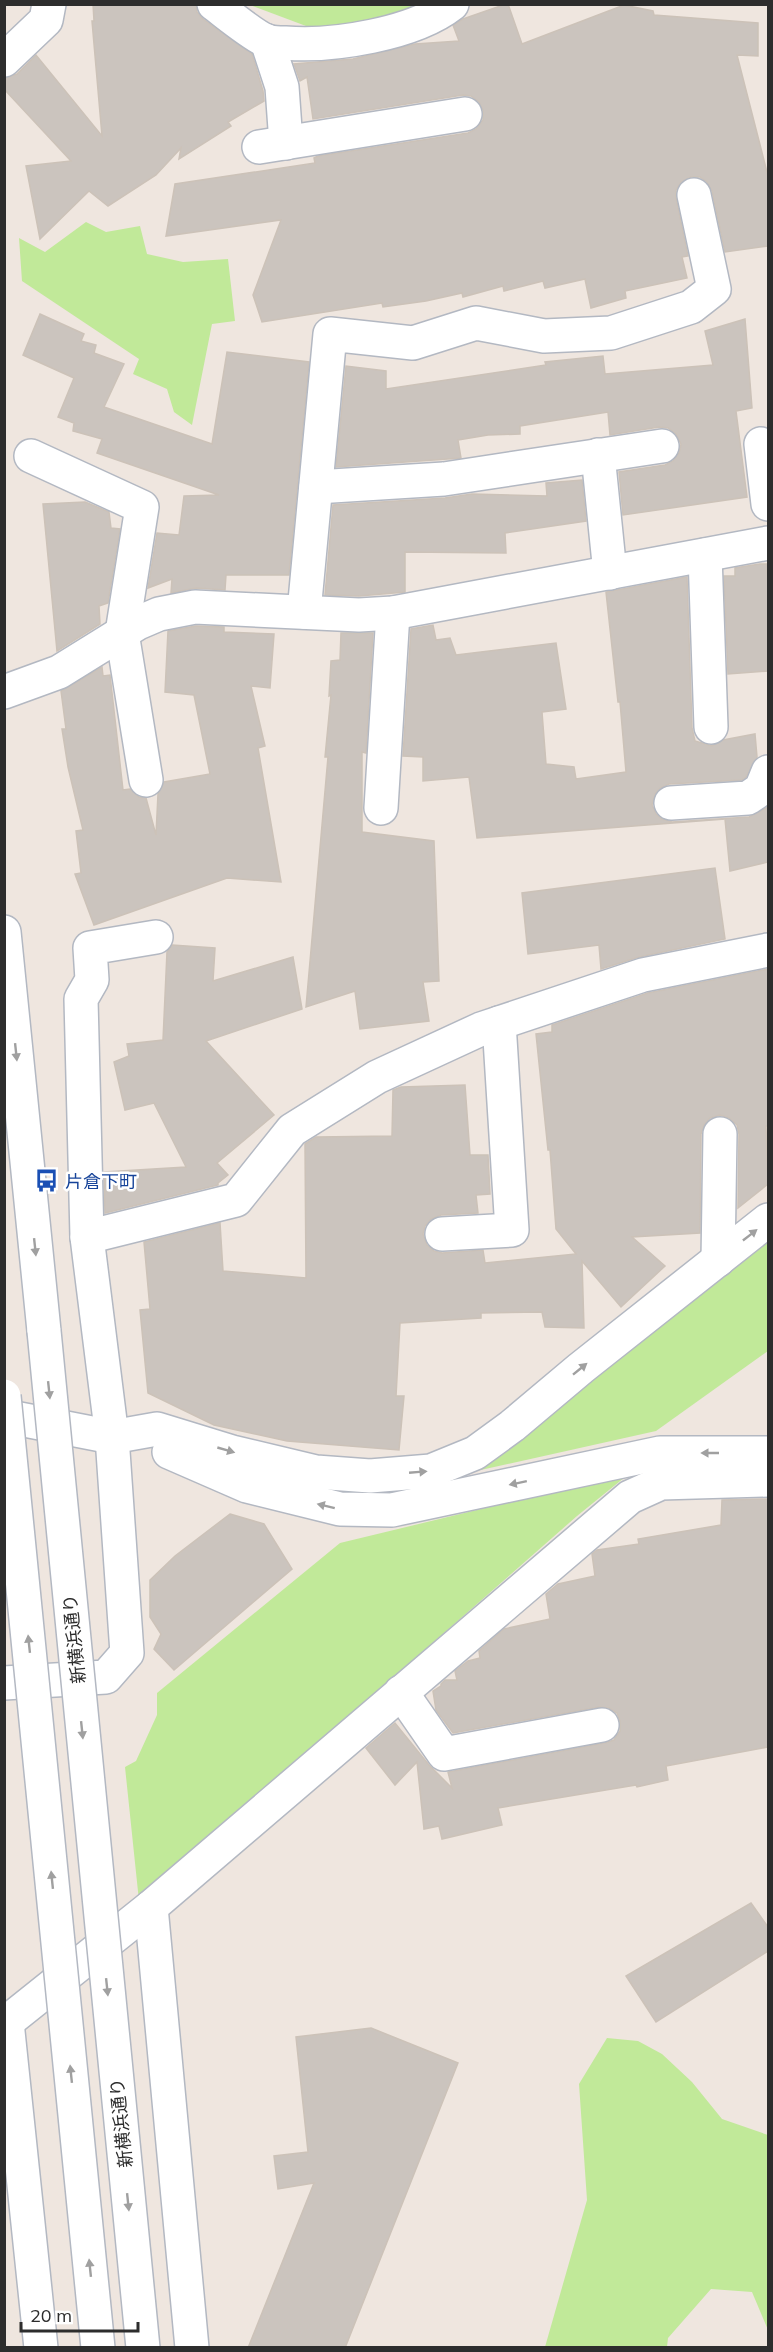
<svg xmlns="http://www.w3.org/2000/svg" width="773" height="2352" font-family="Mulish,'Noto Sans JP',sans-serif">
<rect width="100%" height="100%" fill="#efe6df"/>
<!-- green -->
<g fill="#c1e999">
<path d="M 250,5 L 425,5 L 347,29 L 306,26 Z"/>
<path d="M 86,222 L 106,232 L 140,226 L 147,254 L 183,262 L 228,259 L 235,321 L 212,324 L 192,425 L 174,412 L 167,389 L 133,374 L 139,359 L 22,281 L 19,238 L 45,252 Z"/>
<path d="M 768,1233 L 768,1351 L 656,1431 L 467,1473 Z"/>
<path d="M 630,1473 L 577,1516 L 139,1901 L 125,1767 L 136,1761 L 157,1715 L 157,1693 L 340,1543 Z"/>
<path d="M 607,2038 L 638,2041 L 662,2054 L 692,2082 L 722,2119 L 768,2135 L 768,2330 L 752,2292 L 711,2289 L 668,2338 L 667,2347 L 545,2347 L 587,2200 L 579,2084 Z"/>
</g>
<!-- building -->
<g fill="#cbc4be" stroke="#ccc2b8" stroke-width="1.5">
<path d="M 93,4 L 196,4 L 197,12 L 203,19 L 252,54 L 263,91 L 264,101 L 228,122 L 231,126 L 179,159 L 181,148 L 156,175 L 108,206 L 89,191 L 40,239 L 26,166 L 71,161 L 4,89 L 4,78 L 17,74 L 36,55 L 102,136 L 92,21 L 94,21 Z"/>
<path d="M 506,4 L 508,4 L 522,44 L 624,5 L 653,11 L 654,15 L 758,23 L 758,56 L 737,55 L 768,176 L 768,246 L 725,252 L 712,191 L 707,182 L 700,177 L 691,177 L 681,182 L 676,190 L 676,198 L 688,256 L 682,257 L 687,278 L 625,291 L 626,298 L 591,308 L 585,279 L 545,288 L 543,281 L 504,291 L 503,286 L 463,297 L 462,293 L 426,301 L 383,307 L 382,303 L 262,322 L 253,295 L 281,220 L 166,236 L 175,184 L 315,163 L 314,158 L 318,156 L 468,133 L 476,129 L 483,120 L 483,110 L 479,102 L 471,96 L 463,95 L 313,119 L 307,77 L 300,81 L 294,64 L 353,59 L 415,44 L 459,41 L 453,25 L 463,19 Z"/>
<path d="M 40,314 L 84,334 L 81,341 L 96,345 L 94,353 L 124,364 L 104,407 L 212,444 L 227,352 L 309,362 L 289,575 L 226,575 L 225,590 L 196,588 L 171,593 L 172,579 L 148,588 L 157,533 L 179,535 L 184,496 L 219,495 L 97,453 L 102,439 L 73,431 L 74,423 L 58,417 L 74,378 L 23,355 Z"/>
<path d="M 745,319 L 752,408 L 736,411 L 747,497 L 623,515 L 619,472 L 665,465 L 673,461 L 679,453 L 681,444 L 676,434 L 668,428 L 659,427 L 610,435 L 608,412 L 520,426 L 520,434 L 488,435 L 458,440 L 461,458 L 336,467 L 346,366 L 386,371 L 386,389 L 546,365 L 545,362 L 603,356 L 605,374 L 713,365 L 705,331 Z"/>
<path d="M 582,480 L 586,521 L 505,533 L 506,553 L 405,552 L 405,592 L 359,596 L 325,595 L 333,505 L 445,498 L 472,494 L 547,496 L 546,483 Z"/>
<path d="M 85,502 L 109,512 L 111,528 L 120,529 L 108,603 L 99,606 L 100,624 L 57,651 L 43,504 Z"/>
<path d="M 760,564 L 767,564 L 768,585 L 768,671 L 728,674 L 724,576 L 735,576 L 735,568 Z"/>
<path d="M 687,577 L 692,728 L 695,741 L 712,746 L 723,740 L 755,734 L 757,757 L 746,777 L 742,780 L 669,784 L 660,788 L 655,794 L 652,805 L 656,814 L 662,819 L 672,822 L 749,817 L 768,807 L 768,862 L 730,871 L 725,819 L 477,838 L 469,777 L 423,781 L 423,757 L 403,756 L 411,629 L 433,625 L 436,640 L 450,638 L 456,655 L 556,643 L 566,709 L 542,712 L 546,764 L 574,767 L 576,779 L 626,772 L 620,702 L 618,702 L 606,592 Z"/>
<path d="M 196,626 L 224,627 L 224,632 L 274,634 L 270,688 L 251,686 L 265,746 L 258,748 L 281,882 L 227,878 L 94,925 L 75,874 L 81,873 L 76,831 L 83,830 L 68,767 L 62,729 L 66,729 L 61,691 L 102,667 L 103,676 L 110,675 L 123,790 L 130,789 L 139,797 L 146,798 L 156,835 L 158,794 L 164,782 L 210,774 L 194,695 L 165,692 L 168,631 Z"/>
<path d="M 341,633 L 373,633 L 366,753 L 362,752 L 362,832 L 434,841 L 439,981 L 423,982 L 429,1021 L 360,1029 L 355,991 L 306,1007 L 328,757 L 325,757 L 331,695 L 329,696 L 331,661 L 340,660 Z"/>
<path d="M 715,868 L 725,939 L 639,957 L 601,969 L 599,945 L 528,954 L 522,893 Z"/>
<path d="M 172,945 L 215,948 L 213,981 L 293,957 L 302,1009 L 206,1041 L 274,1115 L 217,1163 L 228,1175 L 218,1183 L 218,1185 L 105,1213 L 104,1172 L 186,1167 L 154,1103 L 125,1110 L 114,1062 L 129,1056 L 127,1044 L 163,1040 L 167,952 Z"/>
<path d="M 768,969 L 768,1126 L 766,1126 L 768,1184 L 738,1208 L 739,1134 L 737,1125 L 729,1118 L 720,1115 L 710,1118 L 704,1125 L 701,1134 L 700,1233 L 632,1237 L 665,1266 L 621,1307 L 582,1261 L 584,1328 L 545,1327 L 542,1312 L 481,1313 L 481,1318 L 400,1323 L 396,1396 L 404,1396 L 399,1450 L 287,1441 L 214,1425 L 148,1393 L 140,1310 L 150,1309 L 144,1242 L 220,1223 L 223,1271 L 306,1278 L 305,1144 L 316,1137 L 392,1136 L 393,1090 L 401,1087 L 465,1085 L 470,1155 L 488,1155 L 490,1194 L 476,1195 L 478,1213 L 441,1215 L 431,1219 L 425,1226 L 423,1234 L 427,1245 L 434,1251 L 442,1253 L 483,1250 L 485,1263 L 576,1254 L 556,1229 L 550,1150 L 548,1150 L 536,1034 L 552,1032 L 552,1025 L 648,993 Z"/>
<path d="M 768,1499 L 768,1747 L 666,1766 L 668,1780 L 637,1787 L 636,1785 L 498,1808 L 502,1825 L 442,1839 L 439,1826 L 424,1829 L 417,1762 L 395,1785 L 366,1748 L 395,1723 L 429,1765 L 452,1788 L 448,1772 L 605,1743 L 614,1740 L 620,1731 L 620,1721 L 617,1713 L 609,1708 L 599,1707 L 453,1733 L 436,1710 L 433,1691 L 441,1686 L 441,1684 L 445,1680 L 457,1680 L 455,1671 L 468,1661 L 480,1658 L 479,1651 L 504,1629 L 550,1619 L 546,1594 L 558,1584 L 595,1576 L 592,1554 L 597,1550 L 639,1544 L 638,1539 L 721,1525 L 722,1500 Z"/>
<path d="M 230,1514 L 264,1524 L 292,1569 L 174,1670 L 154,1649 L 161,1634 L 150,1617 L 150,1580 L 175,1556 Z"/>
<path d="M 751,1903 L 768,1927 L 768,1951 L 656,2022 L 626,1976 Z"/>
<path d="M 371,2028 L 458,2063 L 345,2348 L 248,2348 L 314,2183 L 278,2189 L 274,2156 L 308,2152 L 296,2037 Z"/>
</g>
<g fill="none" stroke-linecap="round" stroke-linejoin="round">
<defs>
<g id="minor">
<path d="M 214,4 C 226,13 255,37 267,41 C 272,43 279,43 285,43 C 332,47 414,34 452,4"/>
<path d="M 267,41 L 282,87 L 286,143"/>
<path d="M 4,60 L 46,20 L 49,4"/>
<path d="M 259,147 L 465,114"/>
<path d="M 761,444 L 768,504"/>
<path d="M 598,455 L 610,573"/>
<path d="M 31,456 L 142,507 L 122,633 L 146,780"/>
<path d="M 316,487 L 444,479 L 662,446"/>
<path d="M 705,555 L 711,727"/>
<path d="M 304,612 L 330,334 L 413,343 L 476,323 L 544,336 L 611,333 L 691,307 L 714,289 L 694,195"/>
<path d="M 4,692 L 59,672 L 138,623 L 159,614 L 195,607 L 359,615 L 393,613 L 768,543"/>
<path d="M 671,803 L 748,798 L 761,789 L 768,772"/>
<path d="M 381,808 L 393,613"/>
<path d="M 4,932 L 44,1331"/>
<path d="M 442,1234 L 512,1230 L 499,1023"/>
<path d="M 87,1237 L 81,999 L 92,980 L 90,948 L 156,937"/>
<path d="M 718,1260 L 720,1134"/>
<path d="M 4,1416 L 112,1437 L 157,1429 L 232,1452 L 316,1472 L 370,1476 L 431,1471 L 475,1453 L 512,1426 L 581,1368 L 768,1220"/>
<path d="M 169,1452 L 247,1486 L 340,1509 L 392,1510 L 660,1453 L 768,1453"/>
<path d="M 4,1683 L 106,1677 L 127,1653 L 112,1437 L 87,1237 L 236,1200 L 292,1130 L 377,1077 L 481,1029 L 643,975 L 768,950"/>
<path d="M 401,1692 L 444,1754 L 602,1725"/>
<path d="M 7,2022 L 151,1907"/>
<path d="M 4,2024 L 7,2022 L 41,2348"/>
<path d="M 192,2348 L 151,1907 L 630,1497 L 661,1483 L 768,1480"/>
</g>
</defs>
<!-- minor casing -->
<use href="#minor" stroke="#b3b8c2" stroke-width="36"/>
<!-- minor -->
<use href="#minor" stroke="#fff" stroke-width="33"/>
<defs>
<g id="minor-bridge">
<path d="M 44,1331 L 143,2348"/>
<path d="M 4,1396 L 98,2348"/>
</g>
</defs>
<!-- minor-bridge casing -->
<use href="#minor-bridge" stroke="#b3b8c2" stroke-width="36" stroke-linecap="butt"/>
<!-- minor-bridge -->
<use href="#minor-bridge" stroke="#fff" stroke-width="33"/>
</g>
<!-- one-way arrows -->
<defs><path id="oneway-solid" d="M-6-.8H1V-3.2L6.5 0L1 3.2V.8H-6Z" transform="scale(1.5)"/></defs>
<g fill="#a0a0a0">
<use href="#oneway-solid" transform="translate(16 1052) rotate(84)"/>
<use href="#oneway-solid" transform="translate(750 1235) rotate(-38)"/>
<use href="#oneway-solid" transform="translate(35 1247) rotate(84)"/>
<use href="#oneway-solid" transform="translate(580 1369) rotate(-39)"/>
<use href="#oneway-solid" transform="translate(49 1390) rotate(84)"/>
<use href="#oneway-solid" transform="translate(226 1450) rotate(16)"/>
<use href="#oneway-solid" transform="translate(710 1453) rotate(180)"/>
<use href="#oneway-solid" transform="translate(418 1472) rotate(-5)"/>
<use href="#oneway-solid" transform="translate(518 1483) rotate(168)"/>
<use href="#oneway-solid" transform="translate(326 1506) rotate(-166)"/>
<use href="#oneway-solid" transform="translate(29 1644) rotate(-96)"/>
<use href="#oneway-solid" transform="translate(82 1730) rotate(84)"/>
<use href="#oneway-solid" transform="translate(52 1880) rotate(-96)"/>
<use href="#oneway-solid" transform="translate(107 1987) rotate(84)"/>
<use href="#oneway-solid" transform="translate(71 2074) rotate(-96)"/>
<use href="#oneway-solid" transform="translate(128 2202) rotate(84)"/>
<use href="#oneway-solid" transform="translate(90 2268) rotate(-96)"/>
</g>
<!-- icons -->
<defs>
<symbol id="bus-bare" viewBox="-9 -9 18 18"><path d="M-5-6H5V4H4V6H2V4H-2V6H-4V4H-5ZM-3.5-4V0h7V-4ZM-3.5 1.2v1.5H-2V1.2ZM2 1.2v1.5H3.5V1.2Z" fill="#1a4fb4" stroke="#fff" stroke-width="2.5" paint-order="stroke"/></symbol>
</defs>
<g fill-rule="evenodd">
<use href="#bus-bare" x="30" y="1164" width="33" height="33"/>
</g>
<g text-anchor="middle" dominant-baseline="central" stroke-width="5" stroke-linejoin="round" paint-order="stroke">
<!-- transit labels -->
<g font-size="18" fill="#164399" stroke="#fff" text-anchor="start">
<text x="65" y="1181">片倉下町</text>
</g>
<!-- street labels -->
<g font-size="18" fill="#2d2d2d" stroke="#fff">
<text transform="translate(74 1639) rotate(-96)">新横浜通り</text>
<text transform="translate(121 2123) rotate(-96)">新横浜通り</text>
</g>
</g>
<!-- border -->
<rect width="773" height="2352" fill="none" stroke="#2d2d2d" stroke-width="12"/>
<!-- scale -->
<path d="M21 2322v9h117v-9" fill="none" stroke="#2d2d2d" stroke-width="3"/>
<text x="30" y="2322" font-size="18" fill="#2d2d2d" stroke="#ffffff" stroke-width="4.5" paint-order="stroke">20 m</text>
</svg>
